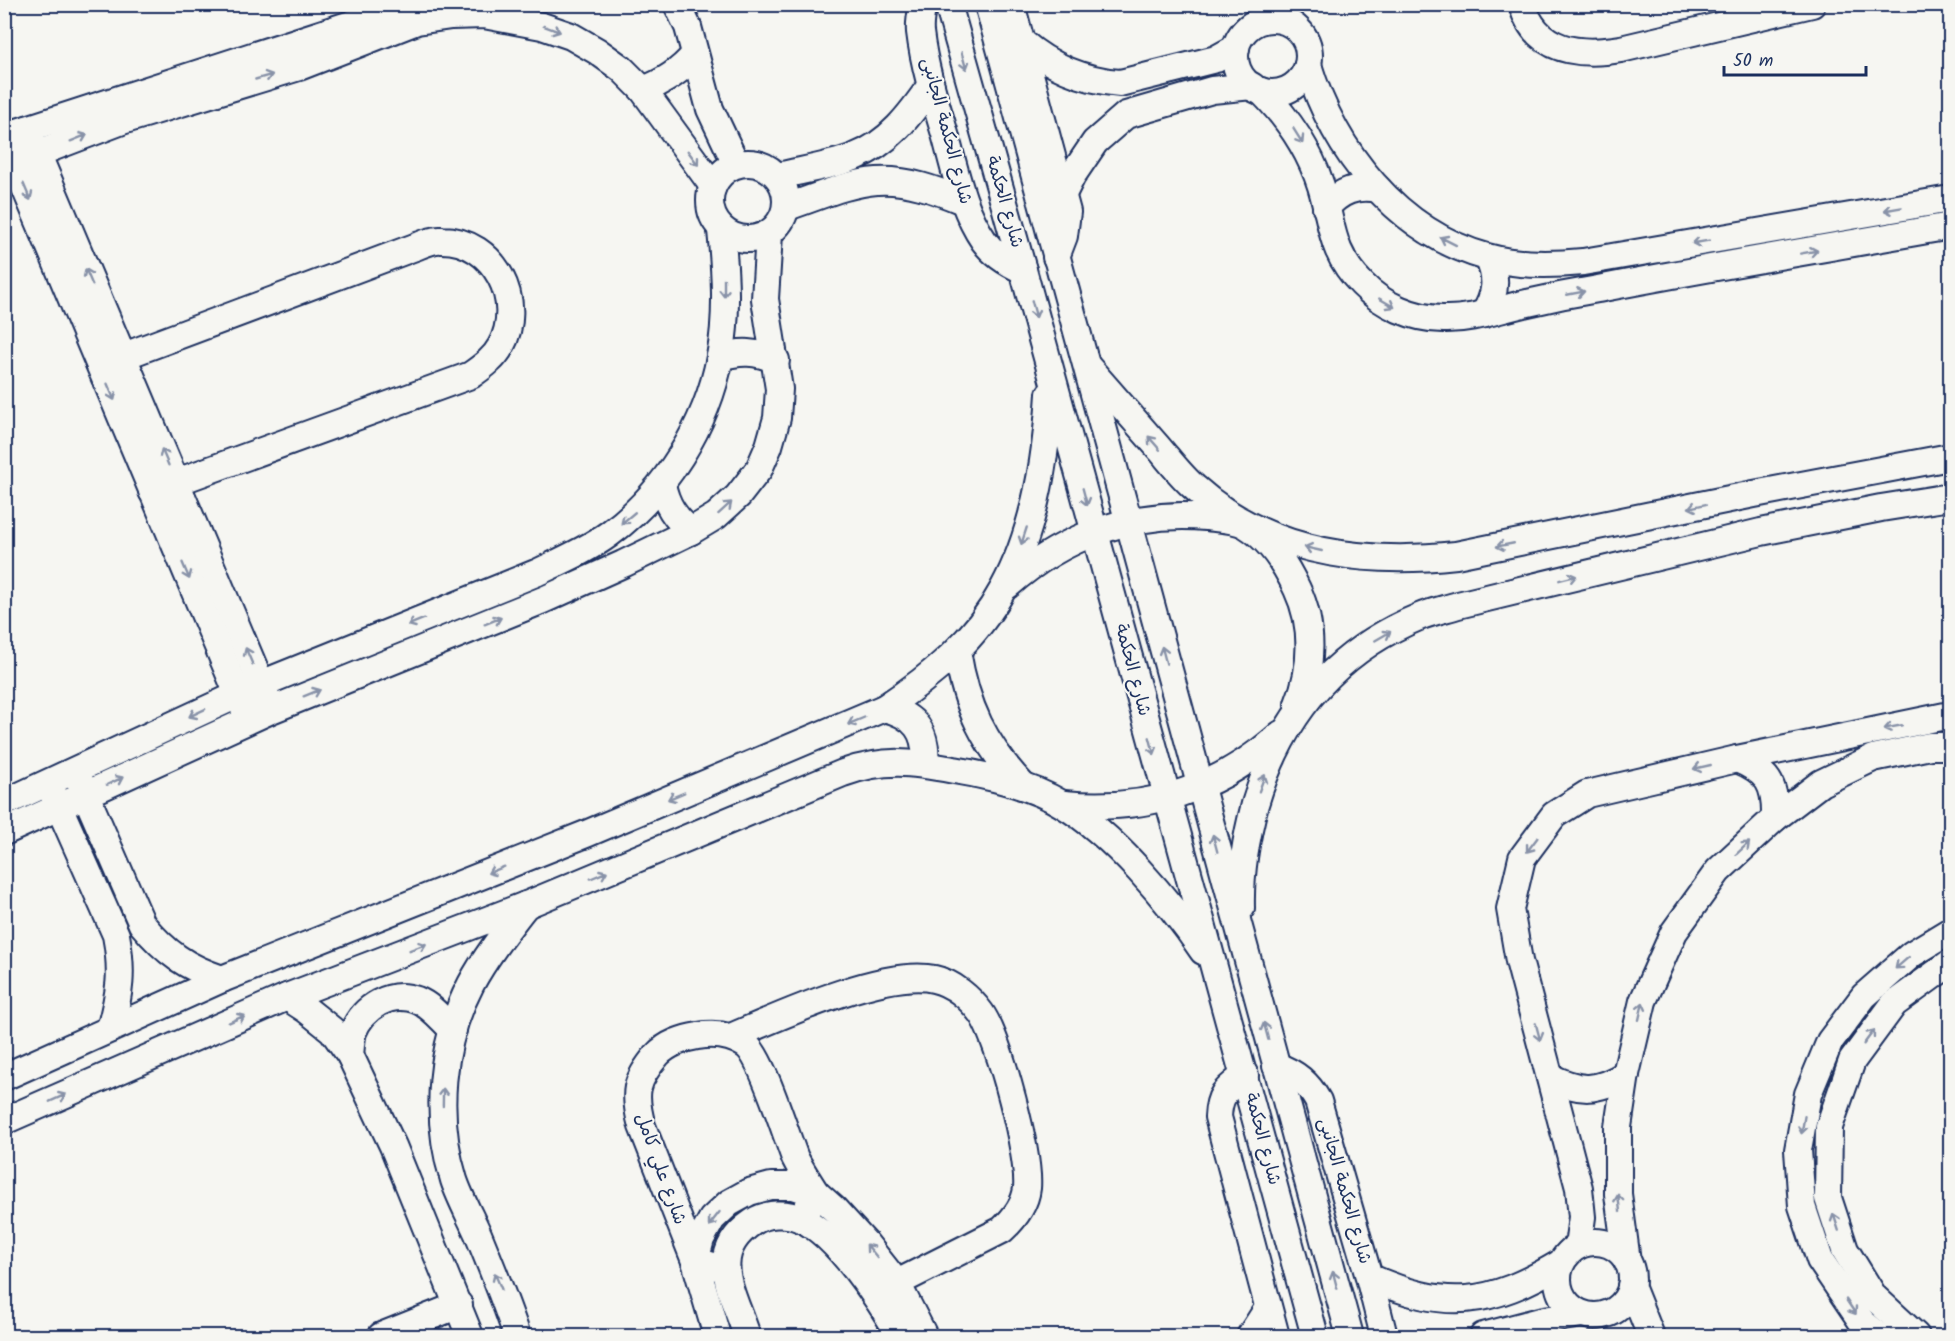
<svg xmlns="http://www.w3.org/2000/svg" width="1955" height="1341" font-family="Kalam,'Playpen Sans Arabic',sans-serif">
<rect width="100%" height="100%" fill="#f6f6f2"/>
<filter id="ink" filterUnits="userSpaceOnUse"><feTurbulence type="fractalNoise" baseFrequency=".0167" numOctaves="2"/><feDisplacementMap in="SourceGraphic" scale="12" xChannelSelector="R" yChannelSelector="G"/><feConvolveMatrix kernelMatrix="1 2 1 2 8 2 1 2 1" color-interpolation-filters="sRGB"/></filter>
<g filter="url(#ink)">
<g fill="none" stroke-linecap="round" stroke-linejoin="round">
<defs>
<g id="minor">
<path d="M 677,4 L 688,27 L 710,109 L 736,164"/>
<path d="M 923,4 C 921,14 919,22 920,32 C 924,66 935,101 945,134 C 955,170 962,209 984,241 C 994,255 1007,263 1023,270"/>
<path d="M 948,4 L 1023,270 L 1315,1336"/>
<path d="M 988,4 L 1350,1336"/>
<path d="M 1011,4 L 1067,212 L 1064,236 L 1056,257"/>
<path d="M 1522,4 C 1536,52 1579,56 1621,49 L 1812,4"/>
<circle cx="1272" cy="56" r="37"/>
<path d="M 1022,42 C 1051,67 1082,80 1120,83 L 1216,59 L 1236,48"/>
<path d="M 1308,65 C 1334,151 1397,232 1487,257 C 1518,266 1552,265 1583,262 L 1950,199"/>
<path d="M 643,90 C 664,82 680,72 694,55"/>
<path d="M 1261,91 C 1288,118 1309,149 1321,186 C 1333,225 1330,252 1362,284 C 1382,305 1414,319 1443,319 C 1471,320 1496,310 1523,304 C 1548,298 1573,293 1598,289 C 1715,266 1833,247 1950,226"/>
<path d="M 27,129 L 267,698"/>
<path d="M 11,134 L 357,22 L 398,4"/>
<path d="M 4,138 L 245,711"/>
<circle cx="748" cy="201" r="38"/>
<path d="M 4,166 L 122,121 L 299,67 L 417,21 L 451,16 L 484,15 L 542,26 L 571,36 L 597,51 L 622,69 L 643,90 L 713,186"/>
<path d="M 778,176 C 803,170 830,166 854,157 C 889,144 911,114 931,85"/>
<path d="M 1063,194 L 1072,176 L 1095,142 L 1126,115 L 1212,90 L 1252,86"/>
<path d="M 787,207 C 815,198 847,183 877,181 C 907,179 936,190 963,201"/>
<path d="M 1326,208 C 1340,191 1356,185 1378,189"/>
<path d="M 1484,314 C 1496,295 1498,278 1488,258"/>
<path d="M 720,357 C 740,351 756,351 776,360"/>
<path d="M 100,365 L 415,247 C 423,244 434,239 442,240 C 495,240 525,302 501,346 C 494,359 482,367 471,375 L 152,491"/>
<path d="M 1089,368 C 1112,394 1135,421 1158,447 C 1170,461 1181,476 1195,488 C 1267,553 1363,565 1456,555 L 1754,494 L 1950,457"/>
<path d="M 662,484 C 666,505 675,518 691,531"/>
<path d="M 1008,585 C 1062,537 1133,510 1206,517 C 1218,519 1236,519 1246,525 C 1269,539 1286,565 1297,589 C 1314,625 1313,668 1298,704"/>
<path d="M 957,651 C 966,707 984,744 1023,786"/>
<path d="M 884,708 C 915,715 928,733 925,764"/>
<path d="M 1737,759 C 1768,772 1776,784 1775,818"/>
<path d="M 79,779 L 142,924 C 166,953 186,967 222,979"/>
<path d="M 52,791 L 116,935 C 123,972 120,993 110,1029"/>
<path d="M 4,803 L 261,684 L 536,573 C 561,561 587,550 609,534 C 665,493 707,426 720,357 C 728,315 725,271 721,230"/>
<path d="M 1064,804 C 1148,812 1218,790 1281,734"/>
<path d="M 4,832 L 271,710 L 543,600 L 623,564 L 691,531 L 716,516 L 738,496 L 759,469 L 769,446 L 777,418 L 779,389 L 765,299 L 769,234"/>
<path d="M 1241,908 C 1240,872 1246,838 1255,804 C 1281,717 1334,652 1419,617 C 1431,612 1445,609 1458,605 L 1761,532 L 1881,508 L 1950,497"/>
<path d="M 287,997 L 307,1010 L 332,1030 L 350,1055 L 393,1146 L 470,1336"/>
<path d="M 731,1037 C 778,1017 885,968 934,979 C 953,983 970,998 981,1013 C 1000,1040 1030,1156 1027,1188 C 1025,1206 1014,1219 1002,1230 L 897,1283"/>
<path d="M 350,1055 C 351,1048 351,1039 353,1032 C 363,1007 390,990 417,1000 C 432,1006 442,1020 453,1030"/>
<path d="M 1276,1066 C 1296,1073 1308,1083 1318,1101 L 1369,1277 L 1384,1336"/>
<path d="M 1245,1075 C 1227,1089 1219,1093 1218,1117 L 1276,1336"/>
<path d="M 4,1077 L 222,979 L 586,834 L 884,708 C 931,677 976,640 1003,589 C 1035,531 1046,460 1050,394"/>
<path d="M 1550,1077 C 1580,1092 1597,1092 1626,1074"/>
<path d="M 4,1121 L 287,997 L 526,905 L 843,773 C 886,758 911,762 954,770 C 991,776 1030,785 1062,804 C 1113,834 1170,902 1203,951"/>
<circle cx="1595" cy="1279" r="37"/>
<path d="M 1578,1246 L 1582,1217 L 1579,1188 L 1519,961 L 1510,909 L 1522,858 L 1554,815 L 1587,794 L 1737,759 L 1950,715"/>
<path d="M 1627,1261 L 1618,1194 L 1618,1127 L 1626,1074 L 1643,1001 L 1674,932 L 1718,871 L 1775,818 L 1821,783 L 1873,758 L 1930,746 L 1950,746"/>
<path d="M 725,1269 L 695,1261 L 642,1126 C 633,1093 635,1081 657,1055 C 667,1044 684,1038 698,1036 C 715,1033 731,1035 746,1045 C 762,1057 786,1135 795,1158 C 801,1170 809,1182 816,1193 L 801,1219"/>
<path d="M 1369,1277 C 1446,1311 1489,1306 1561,1263"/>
<path d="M 1631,1286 L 1651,1336"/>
<path d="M 381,1336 L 459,1305"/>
<path d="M 517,1336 C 506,1302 492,1268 478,1234 C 470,1216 460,1198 454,1180 C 434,1116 440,1043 471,984 C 486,956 506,931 526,905"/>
<path d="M 717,1336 L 695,1261 L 701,1239 L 712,1219 L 729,1203 L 749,1192 L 771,1186 L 794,1186 L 816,1193 L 834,1209 L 867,1245 L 897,1283 L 924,1336"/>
<path d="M 747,1336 C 734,1294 705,1254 753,1222 C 766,1213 786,1212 801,1219 C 837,1235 881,1302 900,1336"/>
<path d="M 1250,1336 L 1268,1308"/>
<path d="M 1483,1336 L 1544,1320 L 1582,1314"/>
<path d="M 1879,1336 L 1862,1322 L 1820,1260 L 1802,1206 L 1798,1150 L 1808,1094 L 1830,1041 L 1864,996 L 1912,954 L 1950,931"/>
<path d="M 1916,1336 L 1874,1297 L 1845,1250 L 1828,1198 L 1829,1127 L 1852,1061 L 1894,1004 L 1950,963"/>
</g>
</defs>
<!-- minor casing -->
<use href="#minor" stroke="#1b2f5e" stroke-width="30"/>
<!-- minor -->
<use href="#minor" stroke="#f6f6f2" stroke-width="26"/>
</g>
<!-- one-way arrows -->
<defs><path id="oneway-shaft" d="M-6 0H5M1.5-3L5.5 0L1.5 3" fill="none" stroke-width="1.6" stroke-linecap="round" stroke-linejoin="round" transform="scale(1.5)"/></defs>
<g stroke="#8892a8">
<use href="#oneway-shaft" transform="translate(552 29) rotate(20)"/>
<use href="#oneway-shaft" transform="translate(964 61) rotate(74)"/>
<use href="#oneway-shaft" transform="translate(264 77) rotate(-16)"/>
<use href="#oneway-shaft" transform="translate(1298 136) rotate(58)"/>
<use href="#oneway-shaft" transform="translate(79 138) rotate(-22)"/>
<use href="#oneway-shaft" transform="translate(693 158) rotate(54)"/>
<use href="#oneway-shaft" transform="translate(27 192) rotate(67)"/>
<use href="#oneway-shaft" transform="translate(1893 209) rotate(170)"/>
<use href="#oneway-shaft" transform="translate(1448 241) rotate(-153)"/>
<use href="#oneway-shaft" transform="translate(1701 242) rotate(170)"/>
<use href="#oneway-shaft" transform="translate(1809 252) rotate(-10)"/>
<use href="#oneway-shaft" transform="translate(89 277) rotate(-113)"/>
<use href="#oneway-shaft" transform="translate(724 288) rotate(90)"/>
<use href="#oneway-shaft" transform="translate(1576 293) rotate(-11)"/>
<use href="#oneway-shaft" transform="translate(1387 303) rotate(30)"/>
<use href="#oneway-shaft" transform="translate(1034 309) rotate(75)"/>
<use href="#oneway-shaft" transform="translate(111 392) rotate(67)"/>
<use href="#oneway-shaft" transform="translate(1154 443) rotate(-131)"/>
<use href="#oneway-shaft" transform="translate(165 457) rotate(-113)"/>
<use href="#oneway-shaft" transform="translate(1085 497) rotate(75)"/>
<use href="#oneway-shaft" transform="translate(1697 506) rotate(168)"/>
<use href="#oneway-shaft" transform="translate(725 508) rotate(-42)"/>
<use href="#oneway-shaft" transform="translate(628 518) rotate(140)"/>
<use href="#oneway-shaft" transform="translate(1024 536) rotate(108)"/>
<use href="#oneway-shaft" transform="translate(1505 545) rotate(169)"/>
<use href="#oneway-shaft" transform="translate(1313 549) rotate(-167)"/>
<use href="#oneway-shaft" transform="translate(186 571) rotate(67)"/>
<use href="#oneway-shaft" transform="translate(1568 578) rotate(-14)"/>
<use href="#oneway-shaft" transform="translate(493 621) rotate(-22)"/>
<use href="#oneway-shaft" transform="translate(416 622) rotate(158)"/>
<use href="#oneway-shaft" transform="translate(1383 636) rotate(-30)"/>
<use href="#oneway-shaft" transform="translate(1164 655) rotate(-105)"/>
<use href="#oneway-shaft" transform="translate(249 656) rotate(-113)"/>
<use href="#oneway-shaft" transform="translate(312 693) rotate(-22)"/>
<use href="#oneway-shaft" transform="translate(197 713) rotate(155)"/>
<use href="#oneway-shaft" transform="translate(856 721) rotate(157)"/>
<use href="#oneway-shaft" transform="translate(1893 727) rotate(169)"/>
<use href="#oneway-shaft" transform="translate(1152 746) rotate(75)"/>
<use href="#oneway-shaft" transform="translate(1702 767) rotate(167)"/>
<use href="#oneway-shaft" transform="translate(115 781) rotate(-25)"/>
<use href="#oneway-shaft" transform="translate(1262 783) rotate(-70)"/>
<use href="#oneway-shaft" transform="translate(676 796) rotate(157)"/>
<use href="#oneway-shaft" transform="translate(1215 843) rotate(-105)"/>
<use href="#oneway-shaft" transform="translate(1532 845) rotate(127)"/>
<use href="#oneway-shaft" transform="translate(1743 848) rotate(-43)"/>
<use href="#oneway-shaft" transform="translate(496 870) rotate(158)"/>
<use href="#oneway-shaft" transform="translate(599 875) rotate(-23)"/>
<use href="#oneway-shaft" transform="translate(418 947) rotate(-21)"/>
<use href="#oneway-shaft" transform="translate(1902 963) rotate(139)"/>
<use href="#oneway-shaft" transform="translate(1641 1011) rotate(-77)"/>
<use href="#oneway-shaft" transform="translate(237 1019) rotate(-24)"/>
<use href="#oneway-shaft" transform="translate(1266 1031) rotate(-105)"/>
<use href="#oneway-shaft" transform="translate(1538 1032) rotate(75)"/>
<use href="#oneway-shaft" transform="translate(1869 1037) rotate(-53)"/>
<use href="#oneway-shaft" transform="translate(443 1097) rotate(-89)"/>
<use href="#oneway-shaft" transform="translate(58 1098) rotate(-24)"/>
<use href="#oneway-shaft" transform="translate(1803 1125) rotate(100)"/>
<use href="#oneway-shaft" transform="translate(1619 1203) rotate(-97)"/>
<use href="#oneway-shaft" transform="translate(714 1219) rotate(128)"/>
<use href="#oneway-shaft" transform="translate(1836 1222) rotate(-108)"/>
<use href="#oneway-shaft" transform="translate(872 1251) rotate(-129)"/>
<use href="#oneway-shaft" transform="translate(1335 1280) rotate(-105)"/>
<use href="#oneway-shaft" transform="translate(498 1281) rotate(-113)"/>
<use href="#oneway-shaft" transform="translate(1851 1307) rotate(56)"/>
</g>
</g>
<g text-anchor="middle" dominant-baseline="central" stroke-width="4.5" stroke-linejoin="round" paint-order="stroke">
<!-- street labels -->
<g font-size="18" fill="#1b2f5e" stroke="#f6f6f2">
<text transform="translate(946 131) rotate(75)">شارع الحكمة الجانبى</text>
<text transform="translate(1004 202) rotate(74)">شارع الحكمة</text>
<text transform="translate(1132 670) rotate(75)">شارع الحكمة</text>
<text transform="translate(1262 1139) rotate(75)">شارع الحكمة</text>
<text transform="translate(660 1169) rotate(70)">شارع علي كامل</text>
<text transform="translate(1344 1191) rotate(74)">شارع الحكمة الجانبى</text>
</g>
</g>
<!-- margin -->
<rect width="1955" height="1341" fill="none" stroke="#f6f6f2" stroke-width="24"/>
<rect x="12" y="12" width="1931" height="1317" fill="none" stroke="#1b2f5e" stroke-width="2" filter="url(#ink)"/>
<!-- scale -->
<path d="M1724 66v9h142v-9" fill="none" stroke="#1b2f5e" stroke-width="3"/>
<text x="1733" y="66" font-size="18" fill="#1b2f5e" stroke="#f6f6f2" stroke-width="4.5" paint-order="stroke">50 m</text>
</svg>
